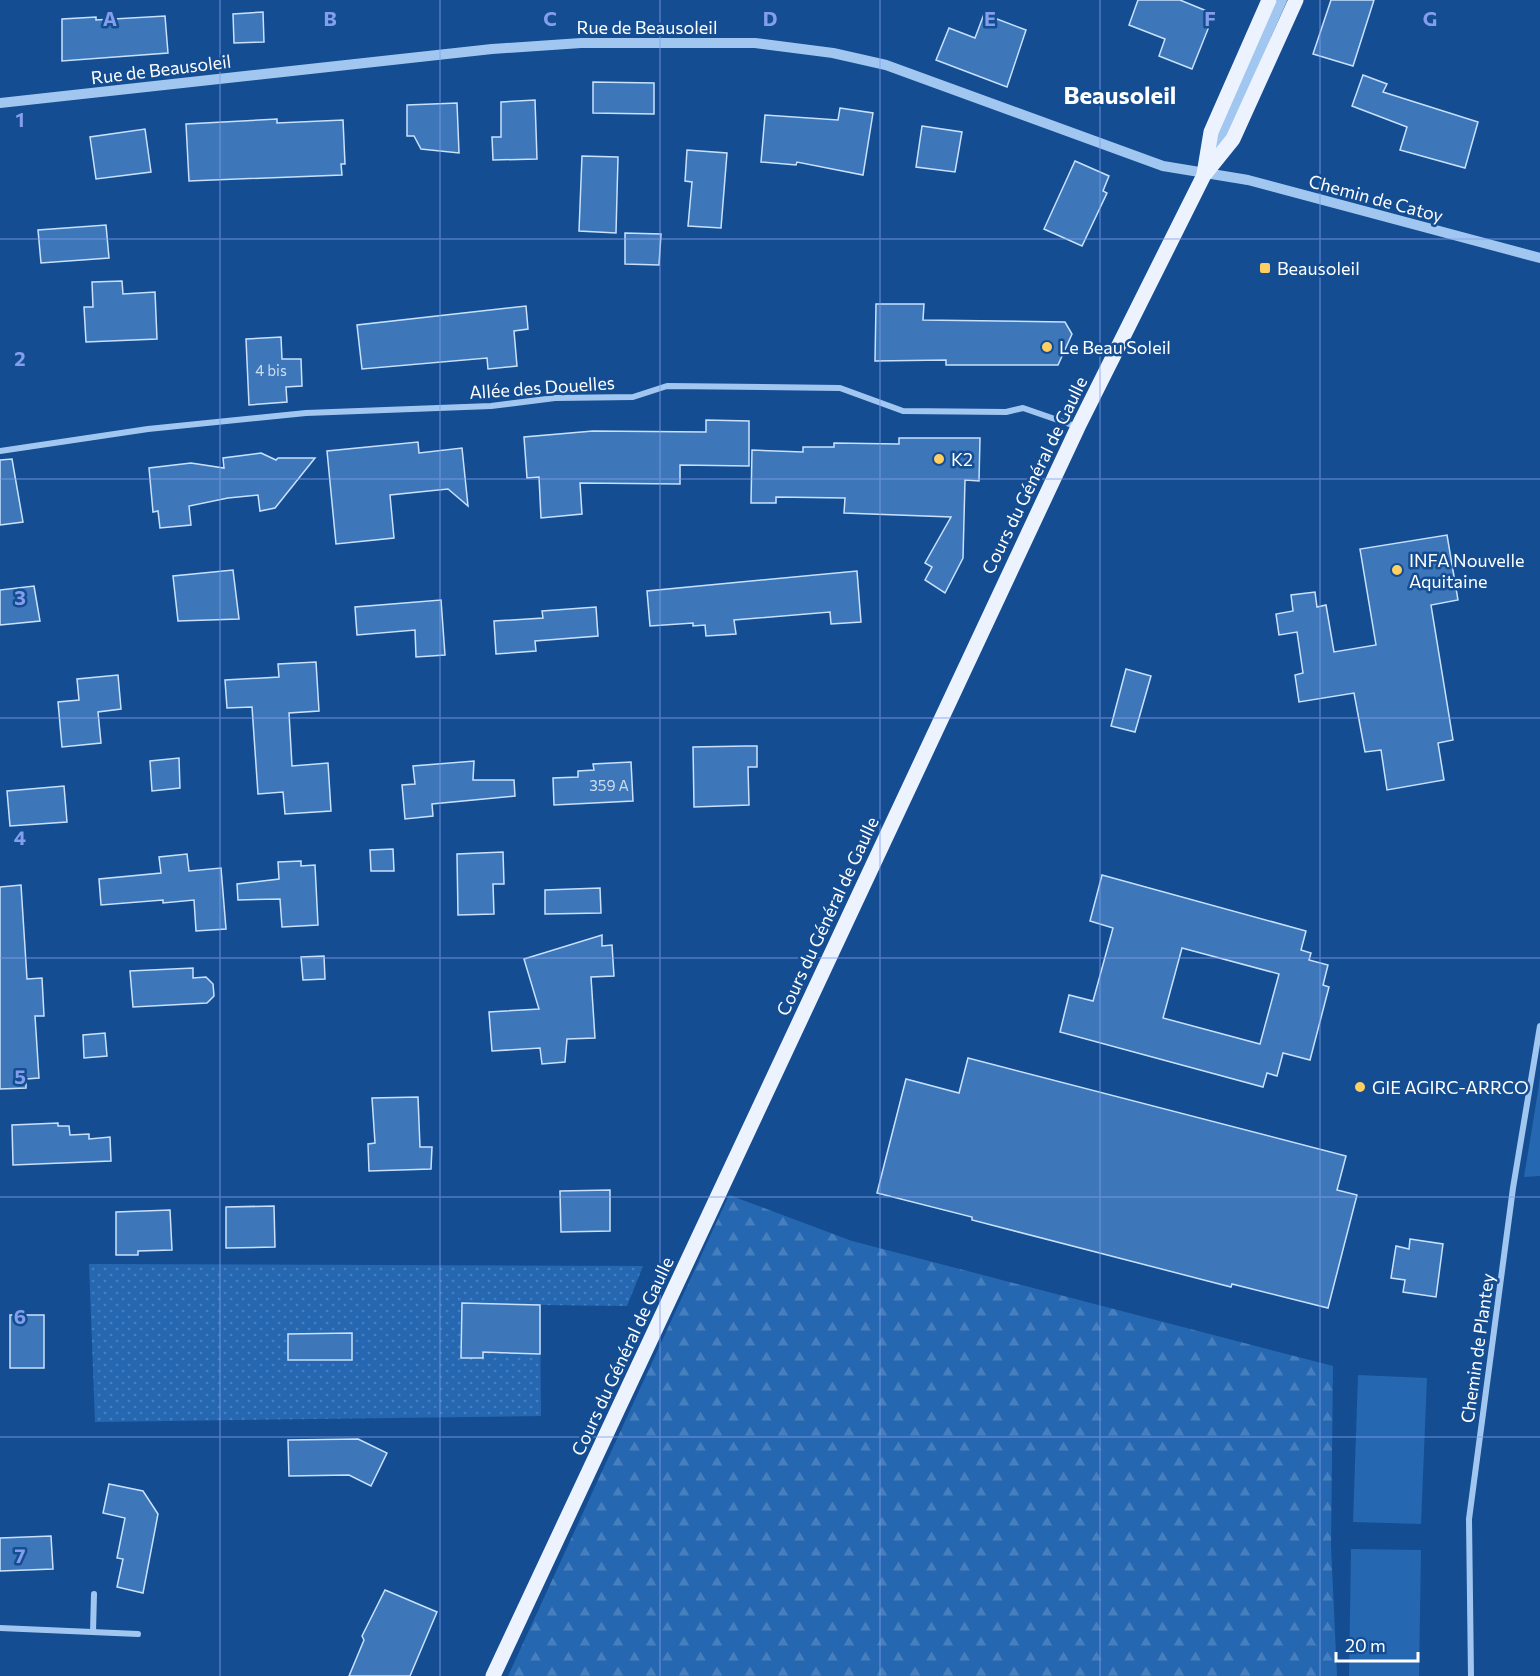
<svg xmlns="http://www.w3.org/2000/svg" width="1540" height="1676" font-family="Commissioner,sans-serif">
<defs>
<pattern id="forest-firs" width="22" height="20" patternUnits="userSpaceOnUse" patternTransform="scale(1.5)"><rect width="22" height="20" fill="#2667b1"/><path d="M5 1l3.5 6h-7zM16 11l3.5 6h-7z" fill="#477ebd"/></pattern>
<pattern id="park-dots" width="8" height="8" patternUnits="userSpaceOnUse" patternTransform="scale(1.5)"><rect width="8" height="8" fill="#2667b1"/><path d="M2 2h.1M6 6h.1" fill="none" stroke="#477ebd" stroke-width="1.8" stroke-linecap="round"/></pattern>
</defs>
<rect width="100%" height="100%" fill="#144d92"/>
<!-- grass -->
<g fill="#2667b1">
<path d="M 1540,1076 L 1540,1176 L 1524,1177 L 1539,1085 Z"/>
<path d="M 1358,1375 L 1427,1378 L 1421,1524 L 1353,1522 Z"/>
<path d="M 1351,1549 L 1421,1550 L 1419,1676 L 1349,1676 Z"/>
</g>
<!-- forest -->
<path fill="url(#forest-firs)" d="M 729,1195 L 852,1241 L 1333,1366 L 1331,1546 L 1337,1676 L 508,1676 Z"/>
<!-- park -->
<path fill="url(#park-dots)" d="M 89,1264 L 643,1266 L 627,1306 L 540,1305 L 541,1416 L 95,1422 Z"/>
<!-- building -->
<g fill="#3d77ba" stroke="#c9e1fc" stroke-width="1.5" fill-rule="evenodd">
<path d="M 1138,0 L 1180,0 L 1214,14 L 1192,69 L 1159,56 L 1165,39 L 1129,25 Z"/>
<path d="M 1331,0 L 1374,0 L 1353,66 L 1313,54 Z"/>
<path d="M 263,12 L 264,42 L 234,43 L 233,14 Z"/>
<path d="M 984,14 L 1026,30 L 1007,87 L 936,60 L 949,28 L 975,38 Z"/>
<path d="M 165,16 L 168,53 L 62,61 L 62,19 L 96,17 L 96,20 Z"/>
<path d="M 1363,75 L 1387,84 L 1383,92 L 1478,122 L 1465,168 L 1400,150 L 1407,127 L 1352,106 Z"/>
<path d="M 593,82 L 654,83 L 654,114 L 593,113 Z"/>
<path d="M 535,100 L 537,159 L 493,160 L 492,137 L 501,137 L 501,102 Z"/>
<path d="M 457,103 L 459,153 L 421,149 L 414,136 L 407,136 L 407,105 Z"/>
<path d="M 840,108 L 873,113 L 863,175 L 797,162 L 796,165 L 761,162 L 765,115 L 838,120 Z"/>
<path d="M 277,119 L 277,123 L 343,120 L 345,164 L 341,164 L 342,175 L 189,181 L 186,124 Z"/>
<path d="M 922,126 L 962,132 L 955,172 L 916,167 Z"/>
<path d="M 145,129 L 151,172 L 96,179 L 90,137 Z"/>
<path d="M 687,150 L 727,153 L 721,228 L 688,226 L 692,182 L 685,181 Z"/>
<path d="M 582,156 L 618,157 L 616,233 L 579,231 Z"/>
<path d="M 1075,161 L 1109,176 L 1103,191 L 1107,193 L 1082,246 L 1044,229 Z"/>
<path d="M 106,225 L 109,258 L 41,263 L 38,230 Z"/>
<path d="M 625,233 L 661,234 L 659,265 L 625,264 Z"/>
<path d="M 122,281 L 123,294 L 155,292 L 157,339 L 86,342 L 84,307 L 93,307 L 92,282 Z"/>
<path d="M 876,304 L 924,304 L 923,320 L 1065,322 L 1072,334 L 1058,365 L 946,365 L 946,360 L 875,361 Z"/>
<path d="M 526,306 L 528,329 L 514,331 L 517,366 L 488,369 L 487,358 L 362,369 L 357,325 Z"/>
<path d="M 281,337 L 282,359 L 301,359 L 302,386 L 286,387 L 287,402 L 249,405 L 246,339 Z"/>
<path d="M 706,420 L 749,421 L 749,466 L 680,465 L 680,484 L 580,483 L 582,514 L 541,518 L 539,477 L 527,478 L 524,437 L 593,431 L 706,432 Z"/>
<path d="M 899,438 L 980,438 L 979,481 L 965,480 L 963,558 L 945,593 L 925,580 L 932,567 L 925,563 L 951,517 L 844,513 L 845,498 L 776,497 L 776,503 L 751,503 L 752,450 L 803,452 L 803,447 L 834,447 L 834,443 L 899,444 Z"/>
<path d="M 418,442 L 419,453 L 462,448 L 468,506 L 448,489 L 390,495 L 394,538 L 336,544 L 327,451 Z"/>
<path d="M 261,453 L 276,460 L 278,458 L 315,458 L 275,508 L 260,511 L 258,495 L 228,498 L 189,506 L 191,525 L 160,528 L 158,511 L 153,512 L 149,468 L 191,463 L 224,468 L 223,458 Z"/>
<path d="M 12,459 L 23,522 L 0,525 L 0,460 Z"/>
<path d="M 1447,535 L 1458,600 L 1431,605 L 1453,740 L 1438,743 L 1444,780 L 1387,790 L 1381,750 L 1365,752 L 1354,693 L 1299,702 L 1295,675 L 1303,673 L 1297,632 L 1279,635 L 1276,614 L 1293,611 L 1291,595 L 1315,592 L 1317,607 L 1326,605 L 1334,652 L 1376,645 L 1360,549 Z"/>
<path d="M 233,570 L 239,619 L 178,621 L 173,576 Z"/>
<path d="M 857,571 L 861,622 L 831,624 L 830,612 L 734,620 L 736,634 L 706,636 L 705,625 L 693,626 L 693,623 L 650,626 L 647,591 Z"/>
<path d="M 34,586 L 40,621 L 0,625 L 0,590 Z"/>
<path d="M 441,600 L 445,655 L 416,657 L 415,630 L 357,635 L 355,607 Z"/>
<path d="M 596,607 L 598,636 L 535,641 L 536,651 L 496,654 L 494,621 L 543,618 L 542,611 Z"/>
<path d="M 316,662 L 319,711 L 289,713 L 292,766 L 328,763 L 331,811 L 285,814 L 283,792 L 258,794 L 252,707 L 227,708 L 225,680 L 279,677 L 278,664 Z"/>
<path d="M 1126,669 L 1151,676 L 1135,732 L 1111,726 Z"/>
<path d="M 118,675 L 121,709 L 98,712 L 101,743 L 62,747 L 58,702 L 79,700 L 77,679 Z"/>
<path d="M 746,746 L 757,746 L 757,767 L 748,767 L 749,805 L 694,807 L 693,747 Z"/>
<path d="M 179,758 L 180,788 L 152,791 L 150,761 Z"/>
<path d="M 474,761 L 473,780 L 514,780 L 515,796 L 432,804 L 433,816 L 405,819 L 402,785 L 415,784 L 413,766 Z"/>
<path d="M 631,762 L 633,801 L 554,805 L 553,778 L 578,777 L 578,771 L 594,770 L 593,764 Z"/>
<path d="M 64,786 L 67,822 L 10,826 L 7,791 Z"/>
<path d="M 393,849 L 394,871 L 371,871 L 370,850 Z"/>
<path d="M 503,852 L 504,884 L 493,884 L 494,914 L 458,915 L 457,854 Z"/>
<path d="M 187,854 L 189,871 L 221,868 L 226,929 L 196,931 L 194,900 L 163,903 L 163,900 L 101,905 L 99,879 L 161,873 L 159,857 Z"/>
<path d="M 301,861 L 301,866 L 315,865 L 318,925 L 282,927 L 280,899 L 238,900 L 237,884 L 279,879 L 278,862 Z"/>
<path d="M 1102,875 L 1306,931 L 1301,950 L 1311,953 L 1309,960 L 1328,965 L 1323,985 L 1329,987 L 1310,1060 L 1283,1053 L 1277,1076 L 1267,1073 L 1263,1087 L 1060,1032 L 1069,995 L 1093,1001 L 1113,928 L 1090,921 ZM 1182,948 L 1279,974 L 1260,1044 L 1163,1018 Z"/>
<path d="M 21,885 L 27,979 L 42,978 L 44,1016 L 35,1016 L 39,1078 L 26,1079 L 26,1088 L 0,1089 L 0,887 Z"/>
<path d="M 600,888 L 601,913 L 545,914 L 545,890 Z"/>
<path d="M 602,935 L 602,946 L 612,945 L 614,976 L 591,977 L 595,1038 L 567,1039 L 565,1062 L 542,1064 L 540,1048 L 492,1051 L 489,1012 L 539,1009 L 524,959 Z"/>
<path d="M 324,956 L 325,979 L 303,980 L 301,957 Z"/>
<path d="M 193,968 L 193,978 L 206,977 L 213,984 L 214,996 L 207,1003 L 133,1007 L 130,971 Z"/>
<path d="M 105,1033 L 107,1056 L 84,1058 L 83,1035 Z"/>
<path d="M 968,1058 L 1346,1156 L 1337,1190 L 1357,1195 L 1328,1308 L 1232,1284 L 1231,1287 L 972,1220 L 972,1217 L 877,1193 L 906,1079 L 959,1093 Z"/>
<path d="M 418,1097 L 420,1147 L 432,1147 L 431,1169 L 369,1171 L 368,1144 L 375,1143 L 372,1098 Z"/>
<path d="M 58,1123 L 58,1126 L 69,1126 L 70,1135 L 89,1134 L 89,1139 L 110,1137 L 111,1161 L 13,1165 L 12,1125 Z"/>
<path d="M 610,1190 L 610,1231 L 561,1232 L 560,1191 Z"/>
<path d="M 274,1206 L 275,1247 L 226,1248 L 226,1207 Z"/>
<path d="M 170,1210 L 172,1250 L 138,1251 L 138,1255 L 116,1255 L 116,1212 Z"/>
<path d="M 1410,1239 L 1443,1244 L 1436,1297 L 1403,1292 L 1405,1280 L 1391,1278 L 1396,1246 L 1409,1249 Z"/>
<path d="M 462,1303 L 540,1305 L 540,1354 L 483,1352 L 483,1358 L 461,1358 Z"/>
<rect x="10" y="1315" width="34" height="53"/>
<path d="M 352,1333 L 352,1360 L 288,1360 L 288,1334 Z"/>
<path d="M 358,1439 L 387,1453 L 371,1486 L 349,1475 L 289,1476 L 288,1440 Z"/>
<path d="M 109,1484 L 143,1491 L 158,1514 L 143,1593 L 117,1587 L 123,1559 L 117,1558 L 125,1518 L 103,1513 Z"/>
<path d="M 51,1536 L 53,1569 L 0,1571 L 0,1538 Z"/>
<path d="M 385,1590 L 437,1612 L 410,1676 L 349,1676 L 364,1640 L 362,1636 Z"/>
</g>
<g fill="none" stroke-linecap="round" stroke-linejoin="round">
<!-- minor -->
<g stroke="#a1c7f1" stroke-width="6">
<path d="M 0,451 L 148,429 L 306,413 L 491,406 L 555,398 L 633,397 L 667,386 L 840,388 L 903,411 L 1006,412 L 1023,408 L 1078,427"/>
<path d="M 0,1628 L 138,1634"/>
<path d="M 93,1632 L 94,1594"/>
<path d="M 1471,1676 L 1469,1519 L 1513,1188 L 1540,1026"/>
</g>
<!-- tertiary -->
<g stroke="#a1c7f1" stroke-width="10">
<path d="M 0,103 L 492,49 L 581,43 L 755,43 L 833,53 L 886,65 L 1163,166 L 1248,180 L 1540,258"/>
<path d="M 1212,158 L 1282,0"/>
</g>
<!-- primary -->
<g stroke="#ecf3ff" stroke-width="15">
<path d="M 1204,174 L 1211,132 L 1269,0"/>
<path d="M 493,1676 L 1078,427 L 1204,175 L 1233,139 L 1296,0"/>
</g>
</g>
<!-- grid -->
<path fill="none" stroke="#839eea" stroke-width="1.5" stroke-opacity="0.55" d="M 220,0 L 220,1676M 440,0 L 440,1676M 660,0 L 660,1676M 880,0 L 880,1676M 1100,0 L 1100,1676M 1320,0 L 1320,1676M 0,239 L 1540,239M 0,479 L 1540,479M 0,718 L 1540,718M 0,958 L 1540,958M 0,1197 L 1540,1197M 0,1437 L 1540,1437"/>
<!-- markers -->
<g fill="#ffcf62" stroke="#144d92" stroke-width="2">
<rect x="1259" y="262" width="12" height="12" rx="3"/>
<circle cx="1047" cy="347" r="6"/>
<circle cx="939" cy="459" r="6"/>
<circle cx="1397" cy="570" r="6"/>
<circle cx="1360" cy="1087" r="6"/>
</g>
<g text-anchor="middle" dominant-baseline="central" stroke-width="5" stroke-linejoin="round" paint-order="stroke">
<!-- number labels -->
<g font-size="15" fill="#ceddee">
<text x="271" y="370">4 bis</text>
<text x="609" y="785">359 A</text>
</g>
<!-- street labels -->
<g font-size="18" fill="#fff" stroke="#144d92">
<text x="647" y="27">Rue de Beausoleil</text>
<text transform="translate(161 69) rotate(-7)">Rue de Beausoleil</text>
<text transform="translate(1376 198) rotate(15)">Chemin de Catoy</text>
<text transform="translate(542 387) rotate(-4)">Allée des Douelles</text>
<text transform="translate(1034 475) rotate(-64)">Cours du Général de Gaulle</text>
<text transform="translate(827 916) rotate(-65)">Cours du Général de Gaulle</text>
<text transform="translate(1477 1348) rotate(-82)">Chemin de Plantey</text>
<text transform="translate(622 1356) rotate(-65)">Cours du Général de Gaulle</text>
</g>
<!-- poi labels -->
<g font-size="18" fill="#fff" stroke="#144d92" text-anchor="start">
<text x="1277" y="268">Beausoleil</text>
<text x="1059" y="347">Le Beau Soleil</text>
<text x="951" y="459">K2</text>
<text x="1409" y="560">INFA Nouvelle<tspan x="1409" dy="21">Aquitaine</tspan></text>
<text x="1372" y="1087">GIE AGIRC-ARRCO</text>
</g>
<!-- district labels -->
<g font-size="24" font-weight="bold" fill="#fff" stroke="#144d92">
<text x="1120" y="94">Beausoleil</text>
</g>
</g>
<g font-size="20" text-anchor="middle" font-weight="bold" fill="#839eea" stroke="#144d92" stroke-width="5" stroke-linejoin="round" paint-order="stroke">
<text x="110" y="26">A</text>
<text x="330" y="26">B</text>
<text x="550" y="26">C</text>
<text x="770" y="26">D</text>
<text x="990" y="26">E</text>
<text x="1210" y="26">F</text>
<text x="1430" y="26">G</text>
<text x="20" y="127">1</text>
<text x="20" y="366">2</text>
<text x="20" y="605">3</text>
<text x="20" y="845">4</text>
<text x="20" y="1084">5</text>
<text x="20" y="1324">6</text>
<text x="20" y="1563">7</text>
</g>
<!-- scale -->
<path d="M1336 1652v9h82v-9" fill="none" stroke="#ffffff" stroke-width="3"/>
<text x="1345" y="1652" font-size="18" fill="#ffffff" stroke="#144d92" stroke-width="4.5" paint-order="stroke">20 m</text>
</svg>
